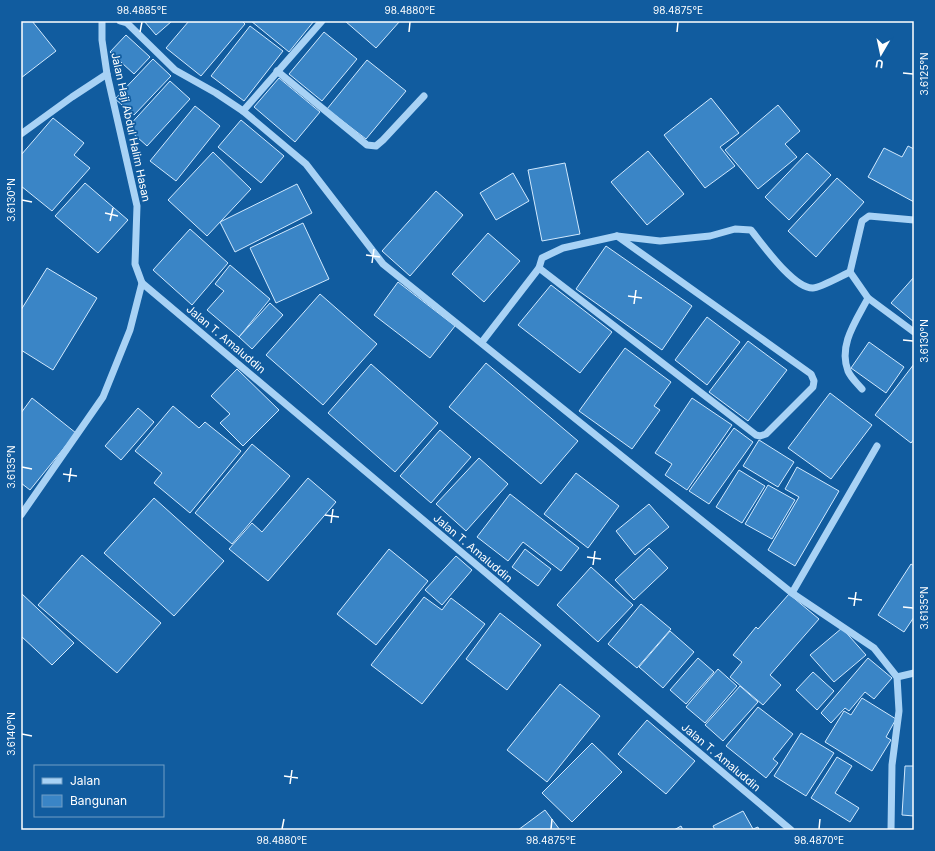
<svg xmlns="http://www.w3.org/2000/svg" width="935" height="851" font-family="Inter,sans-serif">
<rect width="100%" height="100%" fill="#115c9f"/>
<!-- building -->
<g fill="#3a85c6" stroke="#d1e9fe">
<path d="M 21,21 L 32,21 L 56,51 L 21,78 Z"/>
<path d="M 144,21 L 172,21 L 156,35 Z"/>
<path d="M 189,21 L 242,21 L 245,24 L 201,76 L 166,48 Z"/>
<path d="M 251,21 L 314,21 L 289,52 Z"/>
<path d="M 345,21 L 400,21 L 376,48 Z"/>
<path d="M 250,26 L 283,51 L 244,101 L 211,76 Z"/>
<path d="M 324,32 L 357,59 L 322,101 L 289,74 Z"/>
<path d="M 126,35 L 150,57 L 134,74 L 110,52 Z"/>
<path d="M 153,59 L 171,76 L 134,115 L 115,99 Z"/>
<path d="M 367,60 L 406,91 L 366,139 L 327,109 Z"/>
<path d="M 279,78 L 320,112 L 295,142 L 254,107 Z"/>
<path d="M 170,81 L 190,99 L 147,146 L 127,128 Z"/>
<path d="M 711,98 L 739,133 L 720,147 L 735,166 L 705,188 L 664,135 Z"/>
<path d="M 778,105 L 800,131 L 785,144 L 797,157 L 758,189 L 725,150 Z"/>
<path d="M 195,106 L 220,126 L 176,181 L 150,161 Z"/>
<path d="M 53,118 L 84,143 L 74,155 L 90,168 L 52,211 L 21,186 L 21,155 Z"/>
<path d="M 241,120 L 284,156 L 261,183 L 218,147 Z"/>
<path d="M 908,146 L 914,149 L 914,202 L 868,177 L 884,148 L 902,157 Z"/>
<path d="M 648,151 L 684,194 L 647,225 L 611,182 Z"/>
<path d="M 213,152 L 251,189 L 207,236 L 168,200 Z"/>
<path d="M 807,153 L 831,175 L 789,220 L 765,197 Z"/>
<path d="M 565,163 L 580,234 L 542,241 L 528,170 Z"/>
<path d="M 513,173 L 529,201 L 496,220 L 480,193 Z"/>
<path d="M 837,178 L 864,202 L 816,257 L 788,231 Z"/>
<path d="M 85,183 L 128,220 L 98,253 L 55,216 Z"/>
<path d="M 297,184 L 312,213 L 235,252 L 220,222 Z"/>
<path d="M 436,191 L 463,215 L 410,276 L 382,251 Z"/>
<path d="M 303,223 L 329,279 L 276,303 L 250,248 Z"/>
<path d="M 190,229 L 228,263 L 192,305 L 153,270 Z"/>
<path d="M 488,233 L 520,261 L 484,302 L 452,274 Z"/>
<path d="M 606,246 L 692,306 L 662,350 L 576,289 Z"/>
<path d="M 230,265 L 270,299 L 239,337 L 207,310 L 224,291 L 215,284 Z"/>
<path d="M 47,268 L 97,298 L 53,370 L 21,350 L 21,310 Z"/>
<path d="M 914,277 L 914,322 L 891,303 Z"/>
<path d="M 398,282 L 455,326 L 430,358 L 374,315 Z"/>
<path d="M 551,285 L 612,332 L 580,373 L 518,325 Z"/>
<path d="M 320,294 L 377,344 L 323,405 L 266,355 Z"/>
<path d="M 270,303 L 283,315 L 252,349 L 239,337 Z"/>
<path d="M 707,317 L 740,342 L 707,385 L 675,360 Z"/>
<path d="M 748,341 L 787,370 L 748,421 L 709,392 Z"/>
<path d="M 869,342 L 904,367 L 886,393 L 851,368 Z"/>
<path d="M 625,348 L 671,382 L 654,406 L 660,410 L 632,449 L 579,411 Z"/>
<path d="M 486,363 L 578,441 L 541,484 L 449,407 Z"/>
<path d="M 371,364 L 438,423 L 395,472 L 328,413 Z"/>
<path d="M 914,364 L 914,439 L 911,443 L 875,415 Z"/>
<path d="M 237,369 L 279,410 L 243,446 L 220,423 L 230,414 L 211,396 Z"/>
<path d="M 830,393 L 872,425 L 831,479 L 788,448 Z"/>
<path d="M 32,398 L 76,433 L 30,490 L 21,483 L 21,413 Z"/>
<path d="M 692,398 L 732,425 L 687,490 L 665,475 L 672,464 L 655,453 Z"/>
<path d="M 173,406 L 199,428 L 205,422 L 241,451 L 190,513 L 154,483 L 162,473 L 135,451 Z"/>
<path d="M 138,408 L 154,422 L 121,460 L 105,446 Z"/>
<path d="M 734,428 L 753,442 L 709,504 L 689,491 Z"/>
<path d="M 440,430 L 471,457 L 431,503 L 400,476 Z"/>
<path d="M 759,440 L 794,462 L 778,487 L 743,466 Z"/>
<path d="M 252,444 L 290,476 L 232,544 L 195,513 Z"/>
<path d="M 479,458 L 508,484 L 466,531 L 436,504 Z"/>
<path d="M 797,467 L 839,491 L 795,566 L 768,550 L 799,497 L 785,489 Z"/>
<path d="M 739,470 L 765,486 L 742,523 L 716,507 Z"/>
<path d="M 576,473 L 619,506 L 588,548 L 544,514 Z"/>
<path d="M 308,478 L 336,502 L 268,581 L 229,549 L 252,523 L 262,532 Z"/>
<path d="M 768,485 L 795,500 L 772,539 L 745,524 Z"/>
<path d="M 510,494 L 579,548 L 561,571 L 523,542 L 508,561 L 477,537 Z"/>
<path d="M 154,498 L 224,561 L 174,616 L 104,553 Z"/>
<path d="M 649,504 L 669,527 L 635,555 L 616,531 Z"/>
<path d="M 649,548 L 668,568 L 634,600 L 615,580 Z"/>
<path d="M 389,549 L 428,581 L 376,645 L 337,614 Z"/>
<path d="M 525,549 L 551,569 L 538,586 L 512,567 Z"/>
<path d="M 82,555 L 161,623 L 117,673 L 38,605 Z"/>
<path d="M 456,556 L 472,570 L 442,605 L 425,590 Z"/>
<path d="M 911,564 L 914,566 L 914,617 L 904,632 L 878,615 Z"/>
<path d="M 591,567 L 633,605 L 598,642 L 557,605 Z"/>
<path d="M 21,593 L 74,643 L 52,665 L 21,636 Z"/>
<path d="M 789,594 L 819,619 L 770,675 L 781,685 L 763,705 L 730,677 L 742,662 L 733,655 L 756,627 L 758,629 Z"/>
<path d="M 424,597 L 442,610 L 451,598 L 485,624 L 422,704 L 371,665 Z"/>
<path d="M 641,604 L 671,629 L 637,668 L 608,644 Z"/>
<path d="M 500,613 L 541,645 L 507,690 L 466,659 Z"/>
<path d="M 842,628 L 866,655 L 834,682 L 810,655 Z"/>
<path d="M 670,631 L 694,652 L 663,688 L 639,667 Z"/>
<path d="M 698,658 L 714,672 L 686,704 L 670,690 Z"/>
<path d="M 868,658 L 892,678 L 874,699 L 865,692 L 849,711 L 845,708 L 831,723 L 821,713 Z"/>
<path d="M 718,669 L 737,686 L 705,723 L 686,707 Z"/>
<path d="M 813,672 L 834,691 L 817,710 L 796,690 Z"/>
<path d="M 560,684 L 600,716 L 547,782 L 507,750 Z"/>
<path d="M 740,686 L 758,702 L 723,741 L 705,725 Z"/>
<path d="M 862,698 L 896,719 L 886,737 L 891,740 L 872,771 L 825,742 L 844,711 L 851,715 Z"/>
<path d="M 758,707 L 793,734 L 773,759 L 778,763 L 766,778 L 726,746 Z"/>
<path d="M 647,720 L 695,761 L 666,794 L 618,754 Z"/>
<path d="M 801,733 L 834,753 L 806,796 L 774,776 Z"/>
<path d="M 592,743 L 622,772 L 572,822 L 542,793 Z"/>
<path d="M 837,757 L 852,766 L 835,793 L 859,808 L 850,822 L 811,798 Z"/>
<path d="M 905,766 L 914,766 L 914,816 L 902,815 Z"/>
<path d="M 545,810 L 560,830 L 518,830 Z"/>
<path d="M 743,811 L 753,829 L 758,827 L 759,830 L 715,830 L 713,826 Z"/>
<path d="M 681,826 L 683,830 L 674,830 Z"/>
</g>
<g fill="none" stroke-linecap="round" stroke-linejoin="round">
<!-- minor -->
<g stroke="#a8d2f5" stroke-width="7">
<path d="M 120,21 L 127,23 L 175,70 L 216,93 L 243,111 L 306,164 L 383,264 L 792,593 L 874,648 L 897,677 L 899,711 L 892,765 L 891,830"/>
<path d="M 277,71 L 367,145 L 376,146 L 383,140 L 424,96"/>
<path d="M 243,111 L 322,21"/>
<path d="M 21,134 L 72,97 L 107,74"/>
<path d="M 914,220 L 869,216 L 862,221 L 850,272 L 868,298 L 914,332"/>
<path d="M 539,268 L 756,435 L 760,436 L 766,434 L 813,387 L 814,381 L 811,374 L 617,236"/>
<path d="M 142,283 L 791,830"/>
<path d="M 482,342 L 539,268 L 542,258 L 563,248 L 617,236 L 660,241 L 710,236 L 735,229 L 751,230 C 763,245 794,289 813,288 C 820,288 843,275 850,272"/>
<path d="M 862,389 C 857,383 851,378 848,371 C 838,345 856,321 868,298"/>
<path d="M 21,515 L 103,397 L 130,330 L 142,283 L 135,264 L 137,206 L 107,74 L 102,40 L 102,21"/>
<path d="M 792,593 L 877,446"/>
<path d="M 897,677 L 914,673"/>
</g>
</g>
<!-- ticks -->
<path fill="none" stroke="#fff" stroke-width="1.5" d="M 140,32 L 142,22M 409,32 L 410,22M 677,32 L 678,22M 903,73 L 913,74M 22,200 L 32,202M 105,213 L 118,216M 110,221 L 113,208M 366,255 L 380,257M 372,263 L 374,249M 628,296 L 642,298M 634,304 L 636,290M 903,340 L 913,341M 22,467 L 32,469M 63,474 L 77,476M 69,482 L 71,468M 325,515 L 339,517M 331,523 L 333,509M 587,557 L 601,559M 593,565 L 595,551M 848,598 L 862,600M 854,606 L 856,592M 903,607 L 913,608M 22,734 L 32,736M 284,776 L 298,778M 290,784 L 292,770M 282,829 L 284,819M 551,829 L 552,819M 819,829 L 820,819"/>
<g text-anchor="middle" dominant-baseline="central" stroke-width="3.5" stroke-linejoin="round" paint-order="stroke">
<!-- street labels -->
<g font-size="11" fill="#fff" stroke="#115c9f">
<text transform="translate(131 127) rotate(78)">Jalan Haji Abdul Halim Hasan</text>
<text transform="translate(226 339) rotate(40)">Jalan T. Amaluddin</text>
<text transform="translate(473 548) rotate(40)">Jalan T. Amaluddin</text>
<text transform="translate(721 757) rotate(40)">Jalan T. Amaluddin</text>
</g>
</g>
<!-- border -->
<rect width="935" height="851" fill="none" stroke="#115c9f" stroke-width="44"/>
<!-- legend -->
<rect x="34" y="765" width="130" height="52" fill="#115c9f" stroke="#709dc5"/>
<rect x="42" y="778" width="20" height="6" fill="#a8d2f5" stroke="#709dc5"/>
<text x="70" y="785" font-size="12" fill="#ffffff">Jalan</text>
<rect x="42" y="795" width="20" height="12" fill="#3a85c6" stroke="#709dc5"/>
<text x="70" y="805" font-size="12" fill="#ffffff">Bangunan</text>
<!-- north arrow -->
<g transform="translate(881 54) rotate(189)" stroke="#115c9f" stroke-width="3" paint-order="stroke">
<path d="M0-3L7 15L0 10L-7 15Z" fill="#ffffff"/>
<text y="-6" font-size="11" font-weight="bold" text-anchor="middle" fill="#ffffff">U</text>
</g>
<rect x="22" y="22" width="891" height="807" fill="none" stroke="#fff" stroke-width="1.5"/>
<g font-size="10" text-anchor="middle" fill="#fff">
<text x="142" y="14">98.4885°E</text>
<text x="410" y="14">98.4880°E</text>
<text x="678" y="14">98.4875°E</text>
<text transform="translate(924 74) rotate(-90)" y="4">3.6125°N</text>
<text transform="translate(11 200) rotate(-90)" y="4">3.6130°N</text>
<text transform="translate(924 341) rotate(-90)" y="4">3.6130°N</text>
<text transform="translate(11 467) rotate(-90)" y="4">3.6135°N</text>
<text transform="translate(924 608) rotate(-90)" y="4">3.6135°N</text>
<text transform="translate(11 734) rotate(-90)" y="4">3.6140°N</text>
<text x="282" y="844">98.4880°E</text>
<text x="551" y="844">98.4875°E</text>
<text x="819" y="844">98.4870°E</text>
</g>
</svg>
